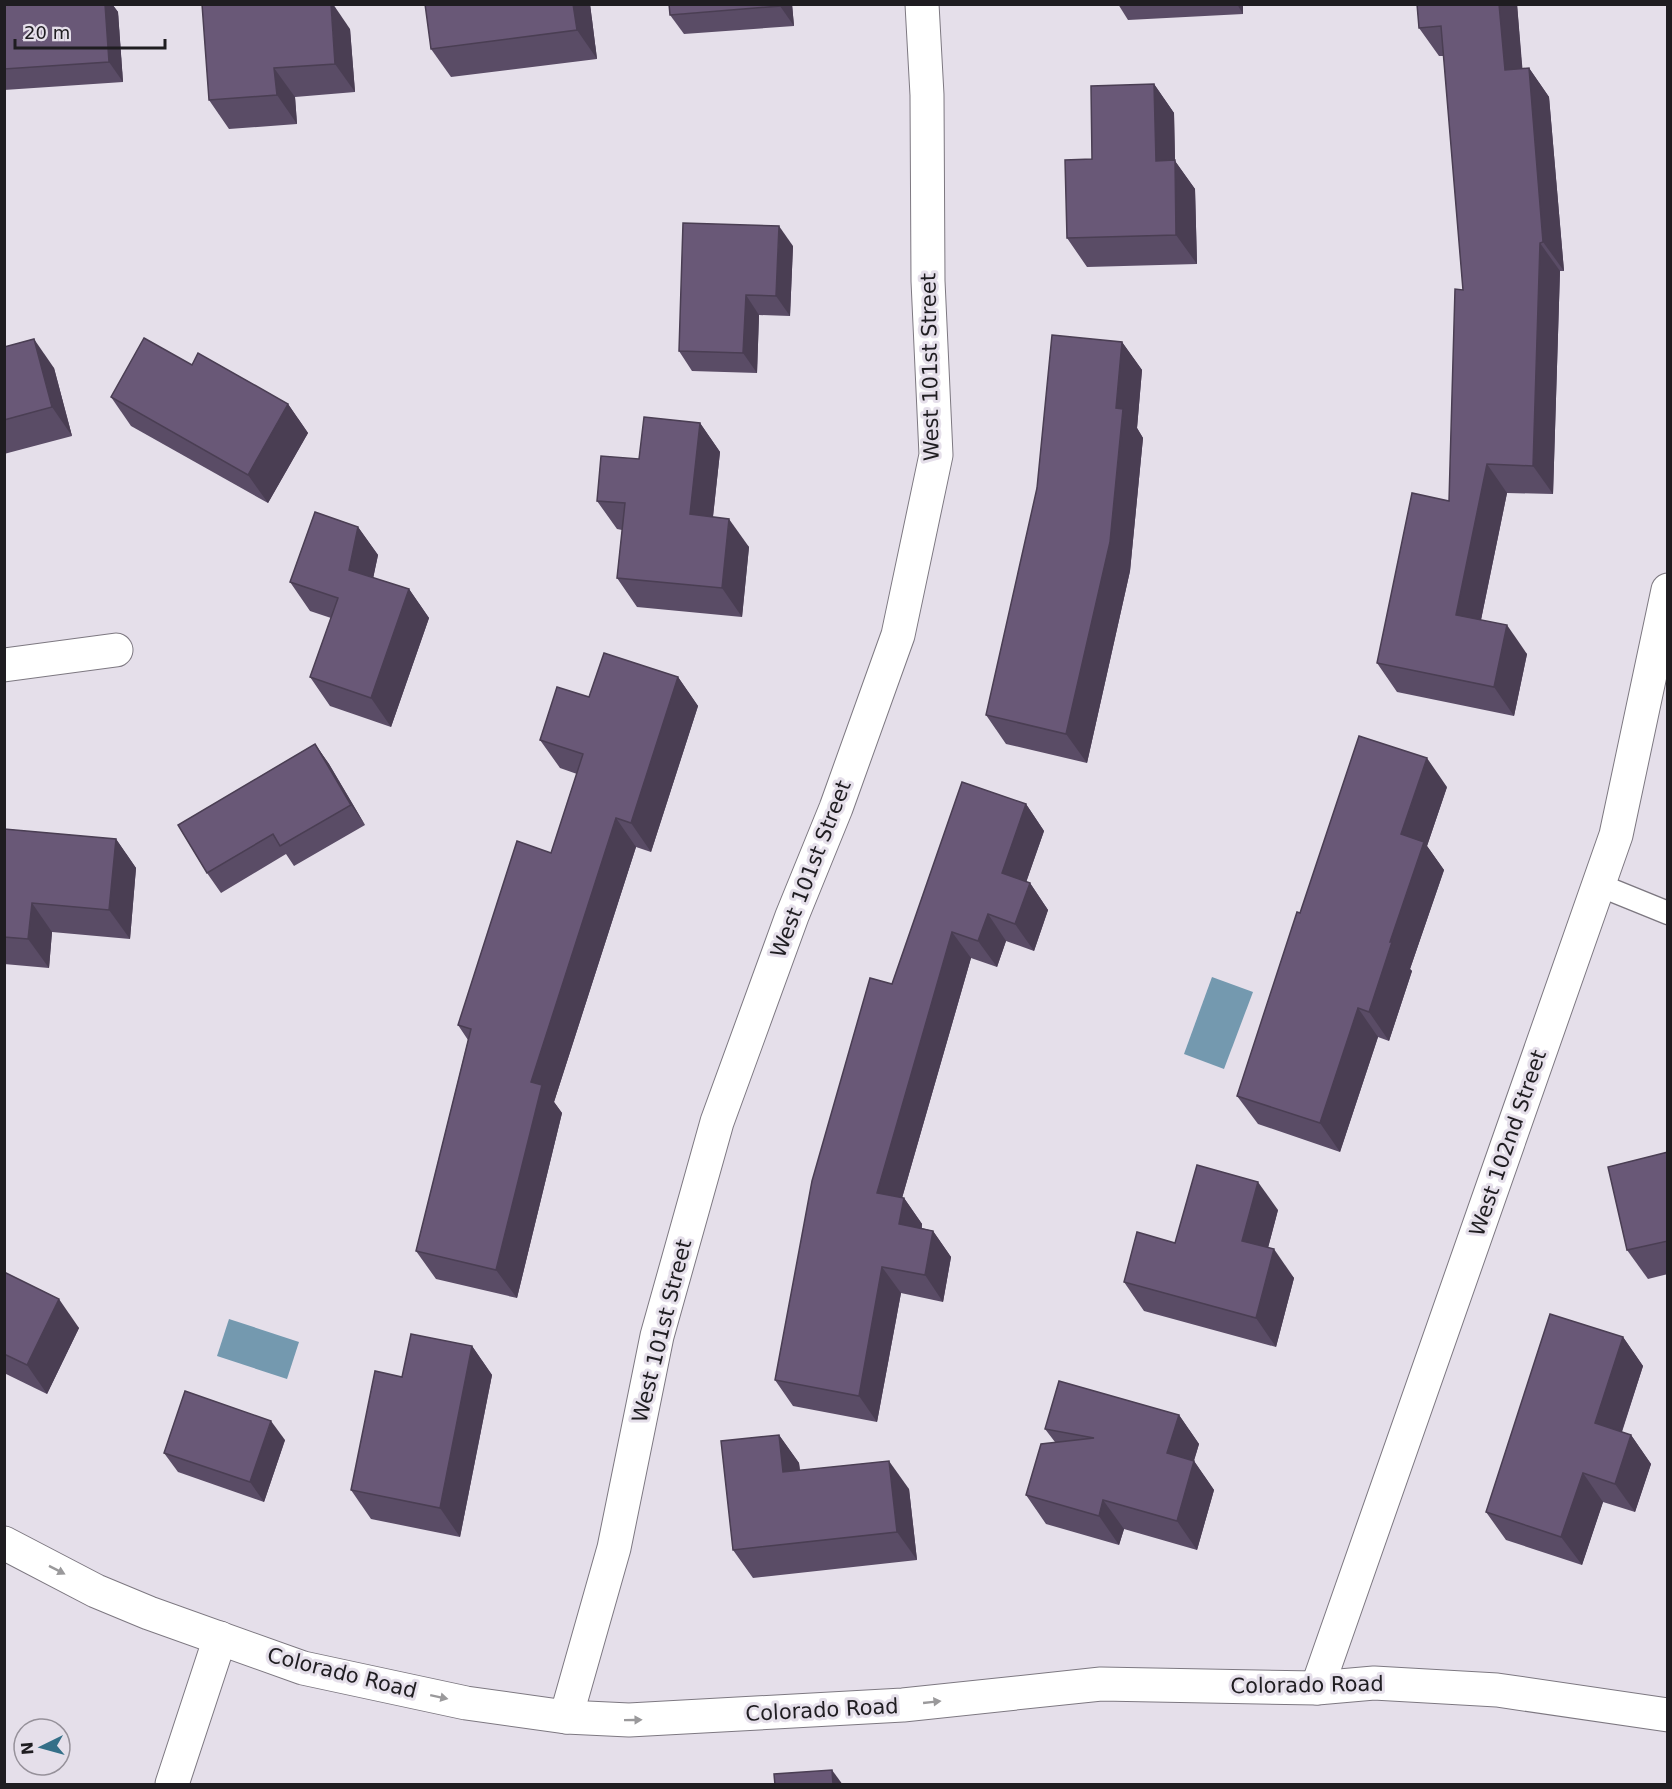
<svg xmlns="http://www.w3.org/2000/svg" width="1672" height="1789" font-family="'DejaVu Sans',sans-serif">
<rect width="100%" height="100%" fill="#e5dfea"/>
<!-- water -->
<g fill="#7499af">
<path d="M 1212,977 L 1253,992 L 1224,1069 L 1184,1054 Z"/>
<path d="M 229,1319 L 299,1342 L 287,1379 L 217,1356 Z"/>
</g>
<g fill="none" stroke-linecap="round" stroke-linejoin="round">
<defs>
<path id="service" d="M 1599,885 L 1668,913"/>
<g id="minor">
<path d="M 4,665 L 116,650"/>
<path d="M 4,1543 L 96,1591 L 149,1613 L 303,1668 L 466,1703 L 566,1717 L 629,1720 L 903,1705 L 1101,1684 L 1317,1688 L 1374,1683 L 1497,1690 L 1668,1715"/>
<path d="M 1317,1688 L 1616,835 L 1668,590"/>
<path d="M 566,1717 L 614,1548 L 657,1336 L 717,1122 L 792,916 L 836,808 L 898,635 L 936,455 L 928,281 L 927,95 L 922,4"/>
<path d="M 172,1784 L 220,1638"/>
</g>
</defs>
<!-- service casing -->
<use href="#service" stroke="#7d7881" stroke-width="25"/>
<!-- minor casing -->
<use href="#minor" stroke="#7d7881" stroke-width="35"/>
<!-- service -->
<use href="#service" stroke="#fff" stroke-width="22"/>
<!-- minor -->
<use href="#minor" stroke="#fff" stroke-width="33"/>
</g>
<!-- wall -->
<g fill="#5a4c66">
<path d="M 4,4 L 112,4 L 118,12 L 123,82 L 4,90 Z"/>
<path d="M 590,4 L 597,59 L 451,77 L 431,49 Z"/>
<path d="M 792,4 L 794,26 L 684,34 L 670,15 Z"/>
<path d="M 1118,4 L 1243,4 L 1243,14 L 1128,20 Z"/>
<path d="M 1417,4 L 1517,4 L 1522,69 L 1529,68 L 1549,97 L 1564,271 L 1560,271 L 1553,494 L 1507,493 L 1481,620 L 1527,654 L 1514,716 L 1397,692 L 1377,663 L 1449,501 L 1463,290 L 1444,56 L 1439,56 L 1419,28 Z"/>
<path d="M 350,29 L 355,92 L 295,97 L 297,124 L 229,129 L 209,100 Z"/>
<path d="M 1154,84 L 1174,113 L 1175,161 L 1195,189 L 1197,264 L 1087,267 L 1067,238 L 1092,159 Z"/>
<path d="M 793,246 L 790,316 L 759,315 L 757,373 L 692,371 L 679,351 Z"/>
<path d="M 1122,342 L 1142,370 L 1137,428 L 1143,438 L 1130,571 L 1087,763 L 1006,744 L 986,715 Z"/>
<path d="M 4,347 L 54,368 L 72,436 L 4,454 Z"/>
<path d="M 192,365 L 288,404 L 308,433 L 268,503 L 131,426 L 111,397 Z"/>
<path d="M 700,423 L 720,452 L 713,517 L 749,547 L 742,617 L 637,607 L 617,578 L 622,530 L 617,529 L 597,501 L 639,459 Z"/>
<path d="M 358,527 L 378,555 L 373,578 L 409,589 L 429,618 L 391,727 L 330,706 L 310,677 L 331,618 L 310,611 L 290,582 Z"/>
<path d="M 678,677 L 698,706 L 651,852 L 636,847 L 554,1102 L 562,1113 L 517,1298 L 436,1279 L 416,1251 L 468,1040 L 458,1025 L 551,853 L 577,774 L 560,768 L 540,740 L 589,697 Z"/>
<path d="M 315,744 L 329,764 L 365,825 L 294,866 L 286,854 L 221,893 L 207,873 Z"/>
<path d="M 1447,787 L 1427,846 L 1444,870 L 1410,969 L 1412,971 L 1389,1041 L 1378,1037 L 1340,1152 L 1258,1124 L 1237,1096 L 1300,913 Z"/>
<path d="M 1026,804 L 1044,831 L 1026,882 L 1030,883 L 1048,910 L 1034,951 L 1006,941 L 997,967 L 971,958 L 902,1198 L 904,1198 L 922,1224 L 922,1228 L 933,1231 L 951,1257 L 943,1302 L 901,1293 L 877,1422 L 793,1406 L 775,1380 L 892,984 Z"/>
<path d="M 4,829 L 116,839 L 136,868 L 130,939 L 52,932 L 49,968 L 4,964 Z"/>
<path d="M 1668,1152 L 1668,1274 L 1648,1279 L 1627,1250 Z"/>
<path d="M 1278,1210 L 1268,1248 L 1294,1278 L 1276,1347 L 1144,1311 L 1124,1282 L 1175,1243 Z"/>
<path d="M 4,1272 L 79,1328 L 47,1394 L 4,1373 Z"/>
<path d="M 1623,1337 L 1643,1366 L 1622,1432 L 1631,1435 L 1651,1464 L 1635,1512 L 1603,1502 L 1582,1565 L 1506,1540 L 1486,1512 Z"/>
<path d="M 472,1346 L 492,1375 L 460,1537 L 371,1519 L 351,1490 Z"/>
<path d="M 1179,1415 L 1199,1444 L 1194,1461 L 1214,1490 L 1197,1550 L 1124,1529 L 1119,1545 L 1046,1524 L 1026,1495 L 1055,1442 L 1045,1429 Z"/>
<path d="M 779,1435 L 799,1463 L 800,1470 L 909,1489 L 917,1560 L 753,1578 L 733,1550 Z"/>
<path d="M 285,1440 L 264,1502 L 178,1472 L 164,1453 Z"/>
</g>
<!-- shaded-wall -->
<g fill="#4a3e53">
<path d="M 105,4 L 112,4 L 118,12 L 123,82 L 109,62 Z"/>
<path d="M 331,4 L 333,4 L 350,29 L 355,92 L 335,64 Z"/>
<path d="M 573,4 L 590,4 L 597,59 L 577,30 Z"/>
<path d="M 780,4 L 792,4 L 794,26 L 780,6 Z"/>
<path d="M 1237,4 L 1243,4 L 1243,14 Z"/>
<path d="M 1499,4 L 1517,4 L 1525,99 L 1505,70 Z"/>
<path d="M 274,68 L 295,97 L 297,124 L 277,95 Z"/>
<path d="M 1529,68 L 1549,97 L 1564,271 L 1543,242 Z"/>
<path d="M 1154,84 L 1174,113 L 1175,161 L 1195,189 L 1197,264 L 1176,235 L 1156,161 Z"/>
<path d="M 779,226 L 793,246 L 790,316 L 776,296 Z"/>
<path d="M 1540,243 L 1560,271 L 1553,494 L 1533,466 Z"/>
<path d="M 746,295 L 759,315 L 757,373 L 743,353 Z"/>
<path d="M 34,339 L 54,368 L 72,436 L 52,407 Z"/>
<path d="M 1122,342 L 1142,370 L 1137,428 L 1143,438 L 1130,571 L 1087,763 L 1066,734 L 1116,408 Z"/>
<path d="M 288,404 L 308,433 L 268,503 L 248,475 Z"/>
<path d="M 700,423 L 720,452 L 710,543 L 690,514 Z"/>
<path d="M 1487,464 L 1507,493 L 1476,644 L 1456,615 Z"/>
<path d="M 729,519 L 749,547 L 742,617 L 722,588 Z"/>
<path d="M 358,527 L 378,555 L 369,598 L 349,570 Z"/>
<path d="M 409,589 L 429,618 L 391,727 L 371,698 Z"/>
<path d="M 1507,625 L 1527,654 L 1514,716 L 1494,687 Z"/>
<path d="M 678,677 L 698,706 L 651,852 L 631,823 Z"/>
<path d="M 315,744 L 329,764 L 365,825 L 351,805 Z"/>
<path d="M 1427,758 L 1447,787 L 1427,846 L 1444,870 L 1410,969 L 1412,971 L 1389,1041 L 1369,1012 L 1390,942 L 1401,834 Z"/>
<path d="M 1026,804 L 1044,831 L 1020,900 L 1002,873 Z"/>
<path d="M 616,818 L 636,847 L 554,1102 L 562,1113 L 517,1298 L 496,1270 L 531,1082 Z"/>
<path d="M 116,839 L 136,868 L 130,939 L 109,910 Z"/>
<path d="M 1030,883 L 1048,910 L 1034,951 L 1015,924 Z"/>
<path d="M 32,903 L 52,932 L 49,968 L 28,939 Z"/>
<path d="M 988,914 L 1006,941 L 997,967 L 978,941 Z"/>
<path d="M 952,932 L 971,958 L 896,1219 L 877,1193 Z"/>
<path d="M 1358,1008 L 1378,1037 L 1340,1152 L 1320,1123 Z"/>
<path d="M 1258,1182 L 1278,1210 L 1262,1270 L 1242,1241 Z"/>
<path d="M 904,1198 L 922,1224 L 917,1250 L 899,1224 Z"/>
<path d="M 933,1231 L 951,1257 L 943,1302 L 925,1275 Z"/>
<path d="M 1274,1249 L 1294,1278 L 1276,1347 L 1256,1318 Z"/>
<path d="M 882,1267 L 901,1293 L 877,1422 L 859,1396 Z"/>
<path d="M 59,1299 L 79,1328 L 47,1394 L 27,1365 Z"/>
<path d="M 1623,1337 L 1643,1366 L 1615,1452 L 1595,1423 Z"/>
<path d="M 472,1346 L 492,1375 L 460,1537 L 440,1508 Z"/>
<path d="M 1179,1415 L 1199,1444 L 1187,1482 L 1167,1453 Z"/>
<path d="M 271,1421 L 285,1440 L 264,1502 L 250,1482 Z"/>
<path d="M 779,1435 L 799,1463 L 803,1501 L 783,1472 Z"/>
<path d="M 1631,1435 L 1651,1464 L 1635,1512 L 1615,1484 Z"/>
<path d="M 889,1461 L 909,1489 L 917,1560 L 897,1532 Z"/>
<path d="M 1194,1461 L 1214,1490 L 1197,1550 L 1177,1521 Z"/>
<path d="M 1583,1473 L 1603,1502 L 1582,1565 L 1561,1537 Z"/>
<path d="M 1103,1500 L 1124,1529 L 1119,1545 L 1099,1516 Z"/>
<path d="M 832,1770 L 843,1785 L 833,1785 Z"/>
</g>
<!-- building -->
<g fill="#695877" stroke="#4a3e53" stroke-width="1.5">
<path d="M 4,4 L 105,4 L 109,62 L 4,69 Z"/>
<path d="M 202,4 L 331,4 L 335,64 L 274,68 L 277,95 L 209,100 Z"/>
<path d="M 425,4 L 573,4 L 577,30 L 431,49 Z"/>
<path d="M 669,4 L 780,4 L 780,6 L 670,15 Z"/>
<path d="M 1417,4 L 1499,4 L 1505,70 L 1529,68 L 1543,242 L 1540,243 L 1533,466 L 1487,464 L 1456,615 L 1507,625 L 1494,687 L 1377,663 L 1412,493 L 1449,501 L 1455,289 L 1463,290 L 1441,26 L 1419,28 Z"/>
<path d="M 1154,84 L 1156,161 L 1175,160 L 1176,235 L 1067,238 L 1065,160 L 1092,159 L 1091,86 Z"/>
<path d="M 683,223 L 779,226 L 776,296 L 746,295 L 743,353 L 679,351 Z"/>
<path d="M 1052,335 L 1122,342 L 1116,408 L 1123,409 L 1110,542 L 1066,734 L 986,715 L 1037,488 Z"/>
<path d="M 144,338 L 192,365 L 198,353 L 288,404 L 248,475 L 111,397 Z"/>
<path d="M 34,339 L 52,407 L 4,420 L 4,347 Z"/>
<path d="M 644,417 L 700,423 L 690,514 L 729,519 L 722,588 L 617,578 L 625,503 L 597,501 L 601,456 L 639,459 Z"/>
<path d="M 315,512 L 358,527 L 349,570 L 409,589 L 371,698 L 310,677 L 338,598 L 290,582 Z"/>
<path d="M 604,653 L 678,677 L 631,823 L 616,818 L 531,1082 L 542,1085 L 496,1270 L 416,1251 L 471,1029 L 458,1025 L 517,841 L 551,853 L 583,754 L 540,740 L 557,687 L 589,697 Z"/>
<path d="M 1359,736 L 1427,758 L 1401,834 L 1424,842 L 1390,942 L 1392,942 L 1369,1012 L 1358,1008 L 1320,1123 L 1237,1096 L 1297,912 L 1300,913 Z"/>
<path d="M 315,744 L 351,805 L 280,846 L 273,834 L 207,873 L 178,825 Z"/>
<path d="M 962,782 L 1026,804 L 1002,873 L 1030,883 L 1015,924 L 988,914 L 978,941 L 952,932 L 877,1193 L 904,1198 L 899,1224 L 933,1231 L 925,1275 L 882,1267 L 859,1396 L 775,1380 L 812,1181 L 870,978 L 892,984 Z"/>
<path d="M 4,829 L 116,839 L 109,910 L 32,903 L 28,939 L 4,937 Z"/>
<path d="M 1668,1152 L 1668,1241 L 1627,1250 L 1608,1167 Z"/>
<path d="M 1197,1165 L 1258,1182 L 1242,1241 L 1274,1249 L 1256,1318 L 1124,1282 L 1137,1232 L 1175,1243 Z"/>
<path d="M 4,1272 L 59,1299 L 27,1365 L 4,1354 Z"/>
<path d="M 1550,1314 L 1623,1337 L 1595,1423 L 1631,1435 L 1615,1484 L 1583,1473 L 1561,1537 L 1486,1512 Z"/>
<path d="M 411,1334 L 472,1346 L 440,1508 L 351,1490 L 375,1371 L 402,1377 Z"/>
<path d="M 1059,1381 L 1179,1415 L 1167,1453 L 1194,1461 L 1177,1521 L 1103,1500 L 1099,1516 L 1026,1495 L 1041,1444 L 1094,1438 L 1045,1429 Z"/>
<path d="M 185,1391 L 271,1421 L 250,1482 L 164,1453 Z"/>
<path d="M 779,1435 L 783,1472 L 889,1461 L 897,1532 L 733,1550 L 721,1441 Z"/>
<path d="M 832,1770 L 833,1785 L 775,1785 L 774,1774 Z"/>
</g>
<!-- one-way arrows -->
<defs><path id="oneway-solid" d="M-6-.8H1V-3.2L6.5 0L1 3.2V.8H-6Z" transform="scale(1.5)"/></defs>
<g fill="#9a999b">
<use href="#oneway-solid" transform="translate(57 1570) rotate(27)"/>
<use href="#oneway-solid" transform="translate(439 1697) rotate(12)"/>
<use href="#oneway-solid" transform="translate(932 1702) rotate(-6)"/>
<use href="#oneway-solid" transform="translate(633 1720) rotate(-1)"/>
</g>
<g text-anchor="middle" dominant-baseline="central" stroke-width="6" stroke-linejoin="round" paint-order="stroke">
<!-- street labels -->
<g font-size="21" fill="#1f1d21" stroke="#e5dfea">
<text transform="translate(930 367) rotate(-91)">West 101st Street</text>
<text transform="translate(811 869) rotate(-69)">West 101st Street</text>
<text transform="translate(1508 1143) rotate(-71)">West 102nd Street</text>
<text transform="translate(662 1331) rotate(-76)">West 101st Street</text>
<text transform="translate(342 1673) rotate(14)">Colorado Road</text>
<text transform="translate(1307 1685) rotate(-1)">Colorado Road</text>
<text transform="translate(822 1710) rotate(-3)">Colorado Road</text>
</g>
</g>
<!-- border -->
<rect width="1672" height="1789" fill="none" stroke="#1f1d21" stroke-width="12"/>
<!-- north arrow -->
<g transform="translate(42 1747) rotate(265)"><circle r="28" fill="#e5dfea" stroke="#96919a" stroke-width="1.5"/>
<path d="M0-4.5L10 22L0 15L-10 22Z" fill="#346f88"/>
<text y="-9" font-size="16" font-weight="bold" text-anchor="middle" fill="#1f1d21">N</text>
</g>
<!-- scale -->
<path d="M15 39v9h150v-9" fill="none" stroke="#1f1d21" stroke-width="3"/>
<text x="24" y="39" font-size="18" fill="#1f1d21" stroke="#e5dfea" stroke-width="4.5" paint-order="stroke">20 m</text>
</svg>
